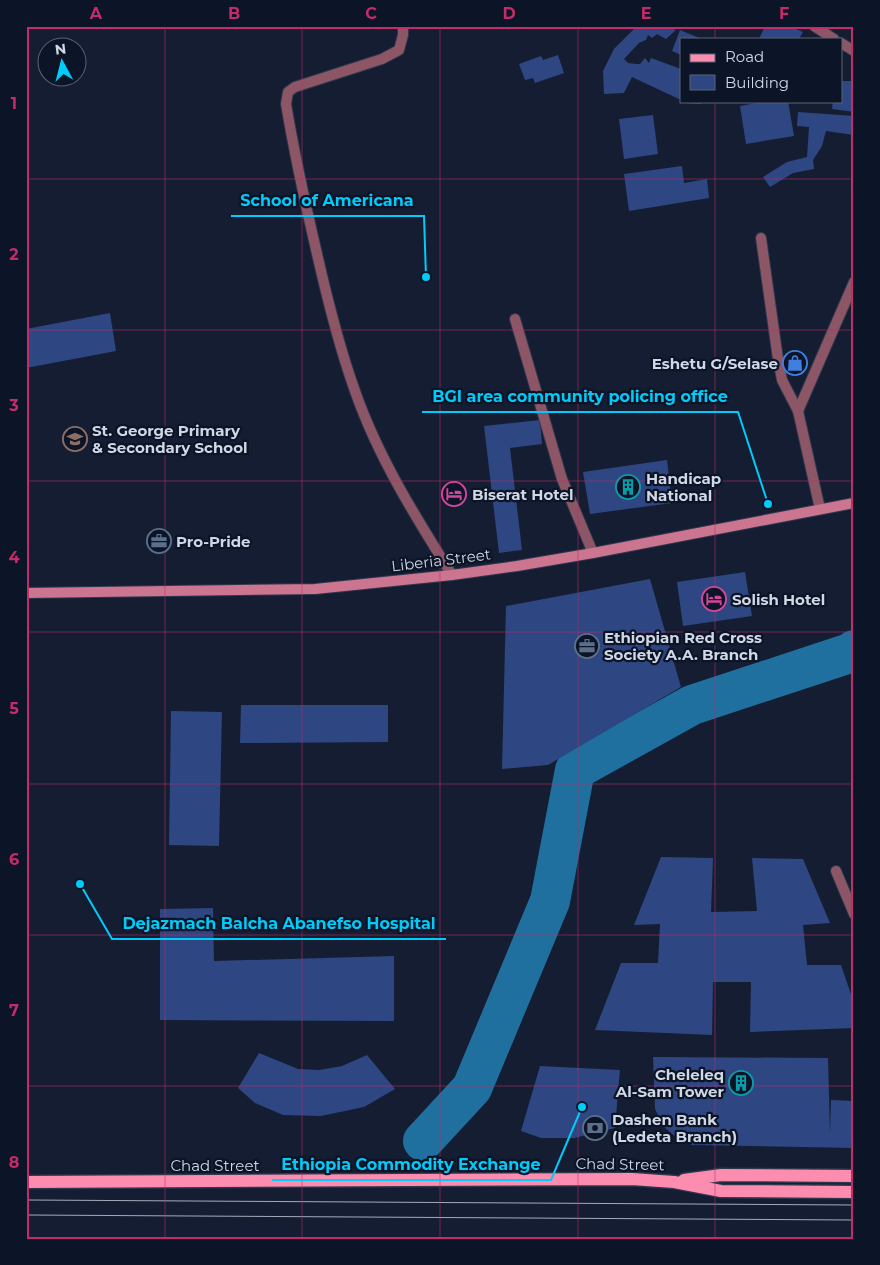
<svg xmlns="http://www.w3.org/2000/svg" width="880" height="1265" font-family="Montserrat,sans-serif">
<rect width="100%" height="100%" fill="#151d32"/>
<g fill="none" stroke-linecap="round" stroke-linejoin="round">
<!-- river -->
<path stroke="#1f709e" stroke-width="40" d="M 423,1141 L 472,1088 L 550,901 L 575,770 L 692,705 L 850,653 L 854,650"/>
</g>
<!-- building -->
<g fill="#2e4681">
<path d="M 635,26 L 667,26 L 676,30 L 666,39 L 657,34 L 652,38 L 648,35 L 646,40 L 639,43 L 624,59 L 628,63 L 637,64 L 640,64 L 645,58 L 649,63 L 651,58 L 681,69 L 681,100 L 632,77 L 624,93 L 604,94 L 603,71 L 614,49 L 633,30 Z"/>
<path d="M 765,26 L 790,26 L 803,32 L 799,39 L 759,39 Z"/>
<path d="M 680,30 L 702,39 L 681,39 L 681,55 L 672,51 Z"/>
<path d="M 558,55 L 564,73 L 535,83 L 533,78 L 525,80 L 519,64 L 541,56 L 543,60 Z"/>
<path d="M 841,81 L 854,81 L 854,112 L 832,109 L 833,101 L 841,101 Z"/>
<path d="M 686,101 L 706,101 L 700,104 L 686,103 Z"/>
<path d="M 767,101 L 788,101 L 794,136 L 746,144 L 740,106 Z"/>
<path d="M 798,112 L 854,116 L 854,135 L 826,131 L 822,146 L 813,160 L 814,169 L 793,173 L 770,187 L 763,177 L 787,162 L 807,157 L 809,127 L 797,126 Z"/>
<path d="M 653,115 L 658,154 L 624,159 L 619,119 Z"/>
<path d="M 682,166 L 684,183 L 707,179 L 709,198 L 629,211 L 624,174 Z"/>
<path d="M 110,313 L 116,351 L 26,368 L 26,329 Z"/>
<path d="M 540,420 L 542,444 L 510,448 L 522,550 L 499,553 L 484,426 Z"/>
<path d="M 667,460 L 672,503 L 590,514 L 583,472 Z"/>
<path d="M 745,572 L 752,616 L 683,626 L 677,582 Z"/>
<path d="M 650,579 L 681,687 L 548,765 L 502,769 L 506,606 Z"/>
<path d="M 241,705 L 388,705 L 388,742 L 240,743 Z"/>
<path d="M 171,711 L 222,712 L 219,846 L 169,845 Z"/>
<path d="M 661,857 L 713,858 L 711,912 L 757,911 L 752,858 L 803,859 L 830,923 L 803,925 L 807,965 L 841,965 L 854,1003 L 854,1028 L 750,1032 L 751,982 L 713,982 L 712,1035 L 595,1030 L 621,963 L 658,963 L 660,924 L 634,925 Z"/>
<path d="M 213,908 L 214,961 L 394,956 L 394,1021 L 160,1020 L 160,909 Z"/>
<path d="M 259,1053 L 298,1069 L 319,1070 L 342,1066 L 367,1055 L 395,1089 L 364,1107 L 321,1116 L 283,1115 L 255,1103 L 238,1088 Z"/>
<path d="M 653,1057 L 828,1058 L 830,1133 L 831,1100 L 854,1101 L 854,1148 L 692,1145 L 676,1137 L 664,1127 L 655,1109 Z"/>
<path d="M 540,1066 L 620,1070 L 615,1128 L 574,1138 L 541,1138 L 521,1131 Z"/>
</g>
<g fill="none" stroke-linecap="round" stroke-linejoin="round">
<defs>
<path id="lane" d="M 836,871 L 854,914"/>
<g id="street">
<path d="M 403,26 L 403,35 L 399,50 L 382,59 L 295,87 L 288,92 L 286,104 C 294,151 304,198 315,245 C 326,294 338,344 355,391 C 378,457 415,516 452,575"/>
<path d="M 814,26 L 834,39"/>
<path d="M 841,43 L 854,51"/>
<path d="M 761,238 L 778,359 L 782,380 L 798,411 L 820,509"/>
<path d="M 515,319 L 562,479 L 593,553"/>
<path d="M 798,411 L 854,282"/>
</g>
<path id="secondary" d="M 26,593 L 315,589 L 452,575 L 517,566 L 593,553 L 854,503"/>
<g id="primary">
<path d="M 684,1180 L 721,1175 L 854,1176"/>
<path d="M 26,1182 L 632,1179 L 674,1182 L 721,1191 L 854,1192"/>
</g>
</defs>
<!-- lane casing -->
<use href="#lane" stroke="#2f374b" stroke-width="12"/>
<!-- street casing -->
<use href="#street" stroke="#2f374b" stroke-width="12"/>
<!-- secondary casing -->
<use href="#secondary" stroke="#2f374b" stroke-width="12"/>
<!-- primary casing -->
<use href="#primary" stroke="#2f374b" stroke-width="15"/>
<!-- lane -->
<use href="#lane" stroke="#8c5666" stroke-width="10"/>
<!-- street -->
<use href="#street" stroke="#8c5666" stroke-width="10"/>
<!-- secondary -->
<use href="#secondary" stroke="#cb7590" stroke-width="10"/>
<!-- primary -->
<use href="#primary" stroke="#fc8cb0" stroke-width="12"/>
<!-- tram -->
<g stroke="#a3abba" stroke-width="1">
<path d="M 26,1200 L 854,1205"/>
<path d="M 26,1215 L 854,1220"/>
</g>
</g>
<!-- grid -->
<path fill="none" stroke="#c32b69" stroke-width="1" stroke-opacity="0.55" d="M 165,26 L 165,1239M 302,26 L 302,1239M 440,26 L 440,1239M 578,26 L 578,1239M 715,26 L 715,39M 715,101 L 715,1239M 26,179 L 854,179M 26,330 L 854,330M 26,481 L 854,481M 26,632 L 854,632M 26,784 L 854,784M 26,935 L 854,935M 26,1086 L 854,1086"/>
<!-- icons -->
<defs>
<symbol id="shop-ring" viewBox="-11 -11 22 22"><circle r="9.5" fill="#0c1427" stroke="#3f7fe0" stroke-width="1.5"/><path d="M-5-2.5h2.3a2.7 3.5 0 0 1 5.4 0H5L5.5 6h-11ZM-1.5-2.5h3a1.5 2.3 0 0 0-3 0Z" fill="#3f7fe0"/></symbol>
<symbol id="school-ring" viewBox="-11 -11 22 22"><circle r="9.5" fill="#0c1427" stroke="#8d6e63" stroke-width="1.5"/><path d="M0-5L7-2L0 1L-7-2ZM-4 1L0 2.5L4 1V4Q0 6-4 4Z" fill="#8d6e63"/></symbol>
<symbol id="building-ring" viewBox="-11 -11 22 22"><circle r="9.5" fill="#0c1427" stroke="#0f9aa8" stroke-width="1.5"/><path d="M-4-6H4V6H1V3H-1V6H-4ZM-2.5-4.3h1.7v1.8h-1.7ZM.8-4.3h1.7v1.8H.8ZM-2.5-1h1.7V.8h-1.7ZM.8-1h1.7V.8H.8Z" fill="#0f9aa8"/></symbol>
<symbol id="hotel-ring" viewBox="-11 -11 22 22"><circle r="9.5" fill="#0c1427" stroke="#d1479c" stroke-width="1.5"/><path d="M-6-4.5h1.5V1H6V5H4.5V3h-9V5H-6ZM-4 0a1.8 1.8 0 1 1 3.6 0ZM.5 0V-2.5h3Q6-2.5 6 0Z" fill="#d1479c"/></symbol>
<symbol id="office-ring" viewBox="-11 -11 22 22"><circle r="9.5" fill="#0c1427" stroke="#5c6f8a" stroke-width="1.5"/><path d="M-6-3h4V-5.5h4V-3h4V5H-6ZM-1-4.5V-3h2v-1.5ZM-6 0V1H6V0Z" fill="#5c6f8a"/></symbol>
<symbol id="bank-ring" viewBox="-11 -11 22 22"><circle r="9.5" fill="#0c1427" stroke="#5c6f8a" stroke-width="1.5"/><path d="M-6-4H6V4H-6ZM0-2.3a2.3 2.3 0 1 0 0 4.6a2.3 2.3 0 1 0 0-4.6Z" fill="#5c6f8a"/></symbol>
</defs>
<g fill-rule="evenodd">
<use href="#shop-ring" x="781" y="349" width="28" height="28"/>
<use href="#school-ring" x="61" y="425" width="28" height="28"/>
<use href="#building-ring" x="614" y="473" width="28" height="28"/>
<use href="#hotel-ring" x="440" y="480" width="28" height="28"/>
<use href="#office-ring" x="145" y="527" width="28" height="28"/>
<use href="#hotel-ring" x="700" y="585" width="28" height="28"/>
<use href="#office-ring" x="573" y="632" width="28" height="28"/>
<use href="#building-ring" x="727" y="1069" width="28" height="28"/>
<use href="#bank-ring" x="581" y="1114" width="28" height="28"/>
</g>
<g text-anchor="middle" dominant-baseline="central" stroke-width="4.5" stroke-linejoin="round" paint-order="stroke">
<!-- poi labels -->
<g font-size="15" font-weight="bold" fill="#d0d7e5" stroke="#0c1427" text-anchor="start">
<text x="778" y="363" text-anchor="end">Eshetu G/Selase</text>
<text x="92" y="430">St. George Primary<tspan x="92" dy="17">&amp; Secondary School</tspan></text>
<text x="646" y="478">Handicap<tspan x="646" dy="17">National</tspan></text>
<text x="472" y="494">Biserat Hotel</text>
<text x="176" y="541">Pro-Pride</text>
<text x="732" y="599">Solish Hotel</text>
<text x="604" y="637">Ethiopian Red Cross<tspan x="604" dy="17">Society A.A. Branch</tspan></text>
<text x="724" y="1074" text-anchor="end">Cheleleq<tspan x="724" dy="17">Al-Sam Tower</tspan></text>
<text x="612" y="1119">Dashen Bank<tspan x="612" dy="17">(Ledeta Branch)</tspan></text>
</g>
<!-- street labels -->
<g font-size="15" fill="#d0d7e5" stroke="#0c1427">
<text transform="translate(441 560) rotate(-7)">Liberia Street</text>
<text transform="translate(620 1164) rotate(1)">Chad Street</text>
<text x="215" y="1165">Chad Street</text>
</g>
</g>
<!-- callouts -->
<path fill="none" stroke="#00cbf9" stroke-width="2" d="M426 277L424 216H231M768 504L738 412H422M80 884L112 939H446M582 1107L551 1180H272"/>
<g fill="#00cbf9" stroke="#0c1427" stroke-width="2">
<circle cx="426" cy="277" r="5"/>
<circle cx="768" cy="504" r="5"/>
<circle cx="80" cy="884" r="5"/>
<circle cx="582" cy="1107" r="5"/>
</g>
<g font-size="16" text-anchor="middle" font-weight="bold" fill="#00cbf9" stroke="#0c1427" stroke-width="4.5" stroke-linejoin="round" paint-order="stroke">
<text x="327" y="206">School of Americana</text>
<text x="580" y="402">BGI area community policing office</text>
<text x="279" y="929">Dejazmach Balcha Abanefso Hospital</text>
<text x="411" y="1170">Ethiopia Commodity Exchange</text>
</g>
<!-- border -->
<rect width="880" height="1265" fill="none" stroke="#0c1427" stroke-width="55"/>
<!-- legend -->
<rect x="680" y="38" width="162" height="65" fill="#0c1427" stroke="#5a6273"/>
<rect x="690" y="54" width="25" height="8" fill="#fc8cb0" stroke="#5a6273"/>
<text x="725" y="62" font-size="15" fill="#d0d7e5">Road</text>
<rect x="690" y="75" width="25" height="15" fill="#2e4681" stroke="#5a6273"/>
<text x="725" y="88" font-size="15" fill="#d0d7e5">Building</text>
<!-- north arrow -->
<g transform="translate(62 62) rotate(353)"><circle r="24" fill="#0c1427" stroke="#5a6273"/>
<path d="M0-4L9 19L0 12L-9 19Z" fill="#00cbf9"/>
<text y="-8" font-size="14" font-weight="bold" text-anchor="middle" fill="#d0d7e5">N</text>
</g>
<rect x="28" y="28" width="824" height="1210" fill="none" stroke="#c32b69" stroke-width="2"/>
<g font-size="16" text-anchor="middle" font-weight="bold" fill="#c32b69">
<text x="96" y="19">A</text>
<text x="234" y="19">B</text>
<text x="371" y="19">C</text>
<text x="509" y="19">D</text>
<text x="646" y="19">E</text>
<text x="784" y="19">F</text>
<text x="14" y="109">1</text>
<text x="14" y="260">2</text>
<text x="14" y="411">3</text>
<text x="14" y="563">4</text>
<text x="14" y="714">5</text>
<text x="14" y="865">6</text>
<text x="14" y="1016">7</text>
<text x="14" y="1168">8</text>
</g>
</svg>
